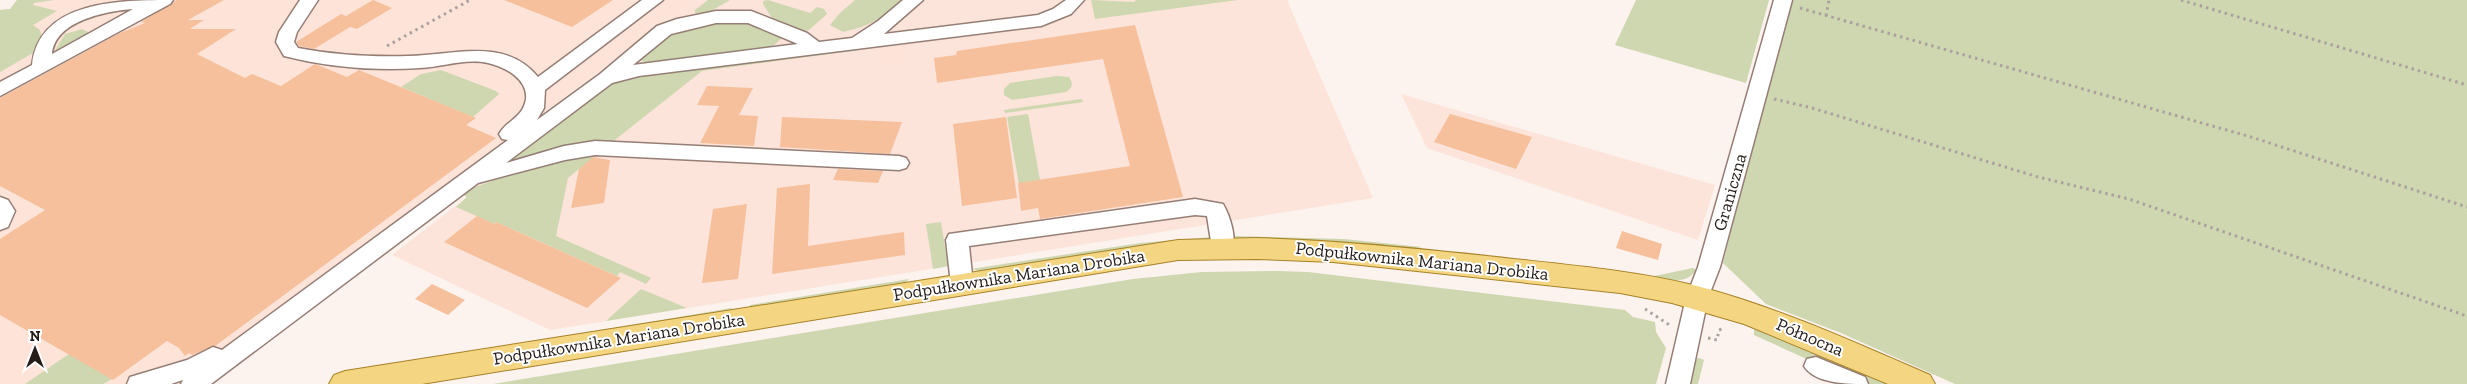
<svg xmlns="http://www.w3.org/2000/svg" width="2467" height="384" font-family="'Zilla Slab',serif">
<rect width="100%" height="100%" fill="#fcf2ee"/>
<!-- commercial -->
<g fill="#fce4da">
<path d="M 694,0 L 1287,0 L 1373,198 L 550,330 L 392,255 L 467,197 L 445,188 Z"/>
<path d="M 1401,94 L 1715,185 L 1698,240 L 1427,148 Z"/>
</g>
<!-- built -->
<g fill="#fee3d9">
<path d="M 17,0 L 694,0 L 207,366 L 169,384 L 0,384 L 0,10 L 10,9 Z"/>
<path d="M 902,45 L 904,62 L 879,65 L 878,48 Z"/>
</g>
<!-- green -->
<g fill="#ced7af">
<path d="M 17,0 L 54,0 L 34,3 L 33,5 L 57,11 L 33,25 L 40,30 L 42,38 L 33,53 L 0,72 L 0,10 L 10,9 Z"/>
<path d="M 708,0 L 730,0 L 706,14 L 695,13 L 695,10 Z"/>
<path d="M 768,0 L 810,13 L 817,7 L 824,9 L 827,14 L 809,30 L 802,32 L 773,20 L 763,4 L 763,1 Z"/>
<path d="M 855,0 L 905,0 C 886,16 868,27 843,32 L 830,25 L 840,13 Z"/>
<path d="M 1091,0 L 1134,2 L 1136,0 L 1238,0 L 1095,19 Z"/>
<path d="M 1636,0 L 1769,0 L 1746,83 L 1615,45 Z"/>
<path d="M 1789,0 L 2467,0 L 2467,384 L 1955,384 L 1841,333 L 1766,304 L 1723,263 Z"/>
<path d="M 712,22 L 748,23 L 782,38 L 770,49 L 651,64 L 642,61 L 642,57 L 665,36 L 677,31 Z"/>
<path d="M 82,29 L 90,33 L 54,52 L 65,34 Z"/>
<path d="M 835,49 L 860,50 L 702,71 L 611,143 L 495,168 L 603,87 L 619,81 L 646,74 Z"/>
<path d="M 441,70 L 496,91 L 499,94 L 473,117 L 401,87 L 421,74 Z"/>
<path d="M 1057,76 L 1069,77 L 1072,83 L 1071,88 L 1066,92 L 1012,100 L 1004,95 L 1004,89 L 1010,83 Z"/>
<path d="M 1081,99 L 1084,102 L 1005,113 L 1004,110 Z"/>
<path d="M 1028,114 L 1040,180 L 1019,184 L 1007,117 Z"/>
<path d="M 596,155 L 568,178 L 556,236 L 651,278 L 646,284 L 620,272 L 617,276 L 496,222 L 494,224 L 456,207 L 467,197 L 460,193 C 504,176 549,160 596,155 Z"/>
<path d="M 941,222 L 948,266 L 933,269 L 926,224 Z"/>
<path d="M 1233,236 L 1344,239 L 1422,247 L 1412,249 L 1236,239 Z"/>
<path d="M 1211,237 L 1208,240 L 984,272 L 971,269 L 1140,243 Z"/>
<path d="M 1693,268 L 1697,270 C 1684,286 1666,280 1649,277 Z"/>
<path d="M 1277,271 L 1308,272 L 1625,310 L 1633,317 L 1655,322 L 1656,332 L 1666,348 L 1656,384 L 493,384 L 1133,279 L 1202,272 Z"/>
<path d="M 909,279 L 905,283 L 750,307 L 750,305 Z"/>
<path d="M 641,289 L 687,308 L 606,321 Z"/>
<path d="M 732,308 L 730,313 L 592,334 L 589,332 Z"/>
<path d="M 1754,329 L 1809,349 L 1891,384 L 1867,384 L 1821,363 L 1820,365 L 1754,335 Z"/>
<path d="M 69,354 L 112,379 L 103,384 L 25,384 Z"/>
<path d="M 1699,358 L 1704,360 L 1698,384 L 1688,384 L 1695,359 Z"/>
</g>
<!-- building -->
<g fill="#f5c09b">
<path d="M 177,0 L 224,0 L 188,20 L 204,20 L 190,29 L 236,29 L 197,54 L 245,78 L 252,74 L 281,86 L 315,64 L 347,77 L 359,70 L 476,118 L 466,125 L 496,138 L 215,346 L 192,355 L 189,353 L 185,356 L 179,348 L 167,341 L 113,380 L 0,315 L 0,239 L 45,210 L 0,186 L 0,98 L 120,33 L 145,23 L 141,22 Z"/>
<path d="M 373,0 L 392,8 L 357,29 L 350,27 L 314,49 L 299,46 L 296,42 L 341,14 L 346,16 Z"/>
<path d="M 504,0 L 613,0 L 572,27 Z"/>
<path d="M 1135,25 L 1183,197 L 1040,219 L 1038,208 L 1021,211 L 1018,183 L 1130,166 L 1103,59 L 937,83 L 934,58 L 956,55 L 957,51 Z"/>
<path d="M 707,86 L 753,88 L 739,115 L 758,116 L 754,146 L 700,143 L 719,106 L 697,105 Z"/>
<path d="M 1450,114 L 1532,137 L 1516,169 L 1434,142 Z"/>
<path d="M 782,117 L 902,122 L 890,154 L 780,147 Z"/>
<path d="M 1006,117 L 1017,198 L 962,206 L 953,124 Z"/>
<path d="M 593,157 L 610,160 L 604,203 L 571,208 L 579,169 Z"/>
<path d="M 838,169 L 883,171 L 878,183 L 833,180 Z"/>
<path d="M 810,184 L 808,246 L 904,232 L 905,255 L 772,274 L 777,188 Z"/>
<path d="M 747,204 L 738,279 L 702,283 L 713,209 Z"/>
<path d="M 477,216 L 494,224 L 496,222 L 621,278 L 587,308 L 444,242 Z"/>
<path d="M 1622,231 L 1662,244 L 1658,260 L 1616,248 Z"/>
<path d="M 432,284 L 465,300 L 448,315 L 415,299 Z"/>
</g>
<g fill="none" stroke-linecap="round" stroke-linejoin="round">
<defs>
<g id="minor">
<path d="M 173,0 L 170,4 L 0,96 L 0,82 L 32,65 C 39,0 121,0 173,0 ZM 133,9 L 52,54 C 55,20 108,11 133,9 Z"/>
<path d="M 300,0 L 318,0 L 297,32 L 294,42 L 298,48 C 334,55 371,57 408,56 C 452,56 505,36 538,77 L 642,0 L 663,0 L 545,90 L 544,108 L 537,120 L 600,74 L 657,26 L 677,19 L 716,11 L 751,11 L 807,33 L 819,42 L 852,38 L 878,21 L 903,0 L 923,0 L 884,34 L 1038,15 L 1053,9 L 1066,0 L 1084,0 L 1071,14 L 1041,26 L 639,76 L 612,83 L 506,163 L 564,146 L 595,141 L 899,156 L 906,158 L 909,163 L 906,168 L 899,170 L 595,155 L 565,160 L 478,183 L 211,384 L 181,384 L 183,380 L 171,384 L 127,384 L 130,377 L 187,360 L 213,347 L 222,350 L 508,140 L 502,139 L 499,134 C 507,120 523,118 526,99 C 528,79 505,67 488,63 C 465,58 443,67 420,68 C 376,71 327,67 284,56 L 276,42 L 279,32 ZM 716,23 L 748,23 L 798,44 L 633,65 L 671,34 Z"/>
<path d="M 1774,0 L 1792,0 L 1720,267 L 1708,298 L 1690,384 L 1666,384 L 1686,298 L 1698,267 Z"/>
<path d="M 0,197 L 8,200 L 15,211 L 8,227 L 0,230 Z"/>
<path d="M 1195,199 L 1223,204 C 1230,216 1238,240 1231,254 L 1223,256 L 1215,254 L 1212,248 L 1207,216 L 1195,215 L 969,246 L 973,284 L 970,290 L 962,292 L 954,290 L 951,284 L 946,240 L 949,234 Z"/>
<path d="M 1816,357 L 1865,377 L 1868,384 C 1848,384 1815,384 1804,366 L 1807,359 Z"/>
</g>
<path id="major" d="M 1257,238 C 1334,240 1410,248 1487,256 C 1557,264 1628,269 1697,286 C 1777,307 1854,342 1930,375 L 1935,384 L 1888,384 L 1744,324 L 1672,303 L 1620,293 L 1333,262 L 1257,259 L 1178,260 L 422,384 L 329,384 L 334,375 L 345,371 L 1178,240 Z"/>
</defs>
<!-- minor casing -->
<use href="#minor" stroke="#957e75" stroke-width="3"/>
<!-- major casing -->
<use href="#major" stroke="#a78226" stroke-width="2"/>
<!-- path -->
<g stroke="#aba29e" stroke-width="3" stroke-dasharray="2.5 4" stroke-linecap="butt">
<path d="M 2181,0 L 2467,85"/>
<path d="M 1800,8 L 2251,137 L 2467,207"/>
<path d="M 1826,16 L 1829,0"/>
<path d="M 387,46 L 470,0"/>
<path d="M 1774,99 L 1812,108 L 2038,177 L 2129,199 L 2467,316"/>
<path d="M 1645,309 L 1671,326"/>
<path d="M 1708,338 L 1717,340 L 1719,330 L 1722,329"/>
</g>
<!-- minor -->
<use href="#minor" fill="#fff" fill-rule="evenodd"/>
<!-- major -->
<use href="#major" fill="#f4d581" fill-rule="evenodd"/>
</g>
<g text-anchor="middle" dominant-baseline="central" stroke-width="4" stroke-linejoin="round" paint-order="stroke">
<!-- street labels -->
<g font-size="18" fill="#251d19" stroke="#fff">
<text transform="translate(1730 192) rotate(-74)">Graniczna</text>
<text transform="translate(1422 261) rotate(6)">Podpułkownika Mariana Drobika</text>
<text transform="translate(1019 275) rotate(-9)">Podpułkownika Mariana Drobika</text>
<text transform="translate(1810 337) rotate(23)">Północna</text>
<text transform="translate(619 339) rotate(-9)">Podpułkownika Mariana Drobika</text>
</g>
</g>
<!-- north arrow -->
<g transform="translate(35 349)" stroke="#ffffff" stroke-width="4" paint-order="stroke">
<path d="M0-4L9 19L0 12L-9 19Z" fill="#251d19"/>
<text y="-8" font-size="14" font-weight="bold" text-anchor="middle" fill="#251d19">N</text>
</g>
</svg>
